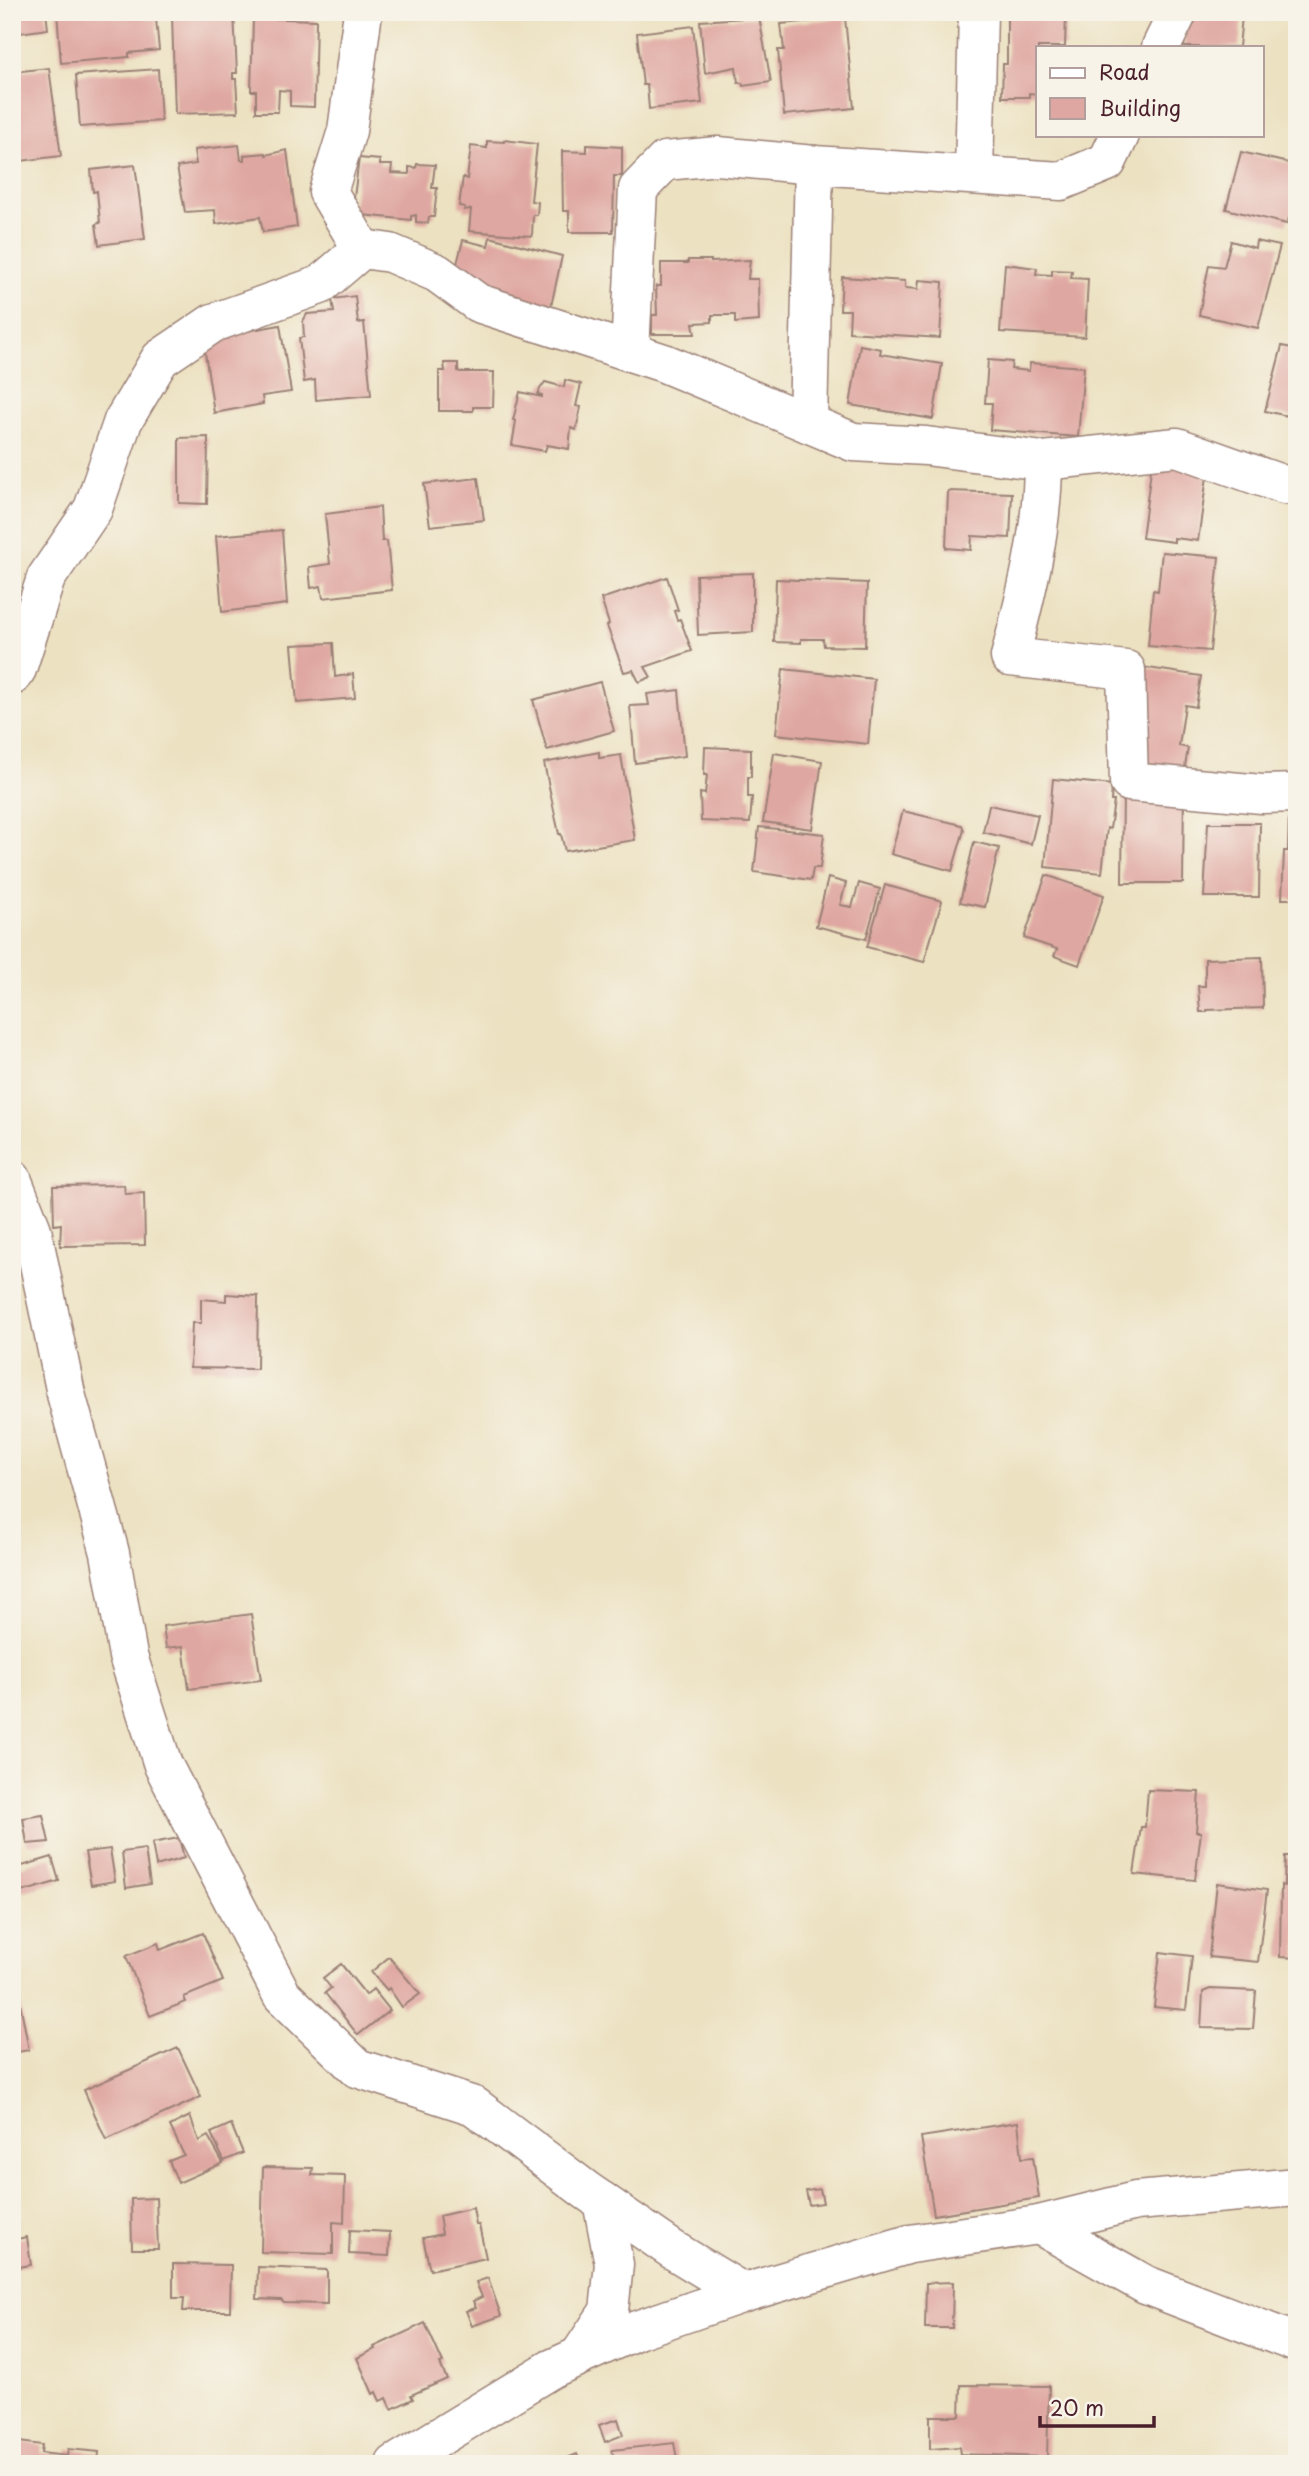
<svg xmlns="http://www.w3.org/2000/svg" width="1309" height="2476" font-family="'Playpen Sans',sans-serif">
<rect width="100%" height="100%" fill="#f7f3e8"/>
<filter id="ink" filterUnits="userSpaceOnUse"><feTurbulence type="fractalNoise" baseFrequency=".0143" numOctaves="2"/><feDisplacementMap in="SourceGraphic" scale="14" xChannelSelector="R" yChannelSelector="G"/><feConvolveMatrix kernelMatrix="1 2 1 2 8 2 1 2 1" color-interpolation-filters="sRGB"/></filter>
<filter id="wash" filterUnits="userSpaceOnUse"><feTurbulence type="fractalNoise" baseFrequency=".00686" numOctaves="4" result="noise"/><feDisplacementMap in="SourceGraphic" scale="28" xChannelSelector="R" yChannelSelector="G"/><feGaussianBlur stdDeviation="1.57" result="paint"/><feColorMatrix in="noise" values="0 0 0 0 0 0 0 0 0 0 0 0 0 0 0 0 0 1.4 0 .05"/><feComposite in="paint" operator="in"/></filter>
<g filter="url(#wash)">
<rect width="100%" height="100%" fill="#ece1c1"/>
<g id="blocks">
<!-- building -->
<g fill="#dfa7a1">
<path d="M 12,12 L 46,12 L 48,29 L 12,34 Z"/>
<path d="M 57,12 L 147,12 L 148,19 L 156,19 L 159,50 L 129,53 L 129,57 L 61,63 Z"/>
<path d="M 1033,12 L 1066,12 L 1065,47 L 1038,47 L 1038,94 L 1029,93 L 1029,97 L 1002,97 L 1003,64 L 1007,64 L 1007,14 L 1033,14 Z"/>
<path d="M 1188,12 L 1242,16 L 1239,47 L 1184,47 Z"/>
<path d="M 234,13 L 237,73 L 233,73 L 233,79 L 236,79 L 238,112 L 175,114 L 172,16 Z"/>
<path d="M 759,17 L 771,82 L 743,86 L 742,83 L 738,83 L 736,67 L 705,73 L 700,21 Z"/>
<path d="M 253,18 L 316,20 L 314,107 L 290,106 L 290,91 L 279,90 L 278,112 L 256,112 L 256,91 L 251,91 Z"/>
<path d="M 845,18 L 854,108 L 784,115 L 778,50 L 784,50 L 781,24 Z"/>
<path d="M 693,26 L 702,103 L 649,109 L 647,85 L 643,85 L 637,33 Z"/>
<path d="M 49,68 L 61,156 L 12,162 L 12,72 Z"/>
<path d="M 158,69 L 161,121 L 80,127 L 76,75 Z"/>
<path d="M 504,140 L 537,144 L 531,201 L 538,202 L 537,215 L 533,215 L 532,236 L 469,231 L 471,209 L 464,210 L 465,207 L 459,206 L 463,177 L 467,179 L 471,146 L 487,148 L 487,141 L 504,142 Z"/>
<path d="M 239,145 L 241,160 L 244,160 L 244,155 L 266,153 L 266,155 L 287,150 L 297,227 L 263,232 L 260,217 L 216,224 L 215,210 L 185,212 L 177,167 L 196,164 L 194,150 Z"/>
<path d="M 587,145 L 622,147 L 622,176 L 614,176 L 613,232 L 569,232 L 569,211 L 563,211 L 562,151 L 587,152 Z"/>
<path d="M 1241,152 L 1297,165 L 1297,194 L 1287,224 L 1226,209 Z"/>
<path d="M 359,158 L 380,160 L 380,165 L 392,165 L 391,173 L 409,174 L 409,167 L 416,168 L 417,164 L 435,165 L 432,188 L 437,188 L 434,217 L 429,217 L 428,223 L 416,222 L 416,215 L 411,216 L 411,220 L 352,214 Z"/>
<path d="M 135,165 L 145,239 L 99,245 L 96,224 L 100,223 L 97,191 L 93,192 L 91,170 Z"/>
<path d="M 490,237 L 562,256 L 550,311 L 478,294 L 456,268 L 463,240 L 488,246 Z"/>
<path d="M 1231,241 L 1255,248 L 1256,241 L 1280,246 L 1258,328 L 1199,315 L 1209,265 L 1224,267 Z"/>
<path d="M 688,260 L 711,260 L 711,262 L 750,260 L 748,279 L 758,279 L 759,321 L 735,323 L 735,315 L 712,315 L 712,322 L 693,323 L 695,334 L 652,334 L 652,315 L 657,315 L 656,286 L 661,286 L 661,263 L 688,263 Z"/>
<path d="M 1005,264 L 1037,268 L 1036,274 L 1052,275 L 1052,270 L 1072,271 L 1071,278 L 1088,279 L 1085,337 L 1000,332 Z"/>
<path d="M 842,277 L 905,281 L 905,288 L 918,289 L 919,280 L 943,282 L 940,338 L 849,332 L 850,310 L 840,310 Z"/>
<path d="M 355,296 L 358,323 L 364,322 L 371,395 L 316,400 L 315,380 L 304,382 L 299,338 L 304,337 L 303,321 L 307,314 L 334,312 L 332,299 Z"/>
<path d="M 280,325 L 291,392 L 262,396 L 263,404 L 214,413 L 203,339 Z"/>
<path d="M 860,345 L 881,349 L 880,354 L 942,364 L 933,419 L 850,405 Z"/>
<path d="M 1282,346 L 1297,349 L 1297,418 L 1265,411 Z"/>
<path d="M 988,360 L 1012,362 L 1011,369 L 1029,371 L 1030,363 L 1084,367 L 1078,437 L 990,430 L 992,403 L 985,403 Z"/>
<path d="M 444,363 L 458,363 L 458,371 L 460,372 L 494,372 L 493,407 L 473,407 L 473,411 L 439,411 L 439,371 L 445,371 Z"/>
<path d="M 565,380 L 581,384 L 576,406 L 581,407 L 576,430 L 571,428 L 569,449 L 547,445 L 545,451 L 512,445 L 516,421 L 513,420 L 520,392 L 542,397 L 542,395 L 538,394 L 540,389 L 545,382 L 564,387 Z"/>
<path d="M 208,437 L 207,504 L 179,503 L 179,438 Z"/>
<path d="M 1152,462 L 1208,469 L 1198,541 L 1174,538 L 1174,542 L 1142,538 Z"/>
<path d="M 478,478 L 484,520 L 430,526 L 424,484 Z"/>
<path d="M 948,491 L 1012,493 L 1010,538 L 972,536 L 971,550 L 946,548 Z"/>
<path d="M 380,507 L 382,541 L 387,541 L 392,590 L 323,598 L 321,586 L 311,588 L 309,567 L 330,564 L 325,514 Z"/>
<path d="M 282,530 L 287,604 L 222,612 L 216,536 Z"/>
<path d="M 1162,552 L 1219,557 L 1210,651 L 1148,646 L 1153,590 L 1158,591 Z"/>
<path d="M 753,573 L 753,632 L 698,635 L 696,575 Z"/>
<path d="M 667,577 L 678,610 L 674,611 L 677,620 L 680,619 L 692,651 L 645,667 L 651,677 L 639,682 L 633,670 L 624,672 L 607,626 L 609,624 L 601,599 Z"/>
<path d="M 776,579 L 867,583 L 865,647 L 824,646 L 823,639 L 801,639 L 801,643 L 774,642 Z"/>
<path d="M 333,643 L 335,677 L 353,674 L 355,698 L 297,703 L 292,645 Z"/>
<path d="M 1142,667 L 1201,676 L 1196,707 L 1185,705 L 1179,746 L 1188,748 L 1184,773 L 1134,766 Z"/>
<path d="M 783,669 L 874,679 L 868,744 L 776,734 Z"/>
<path d="M 600,682 L 614,731 L 547,750 L 533,700 Z"/>
<path d="M 679,690 L 685,756 L 635,763 L 630,706 L 649,705 L 647,694 Z"/>
<path d="M 705,747 L 751,749 L 751,777 L 748,777 L 748,797 L 752,797 L 750,823 L 701,821 L 700,793 L 705,794 L 707,775 L 704,775 Z"/>
<path d="M 599,752 L 599,758 L 621,755 L 635,840 L 565,851 L 561,834 L 559,834 L 544,763 Z"/>
<path d="M 774,753 L 822,761 L 812,829 L 763,822 Z"/>
<path d="M 1053,779 L 1112,785 L 1111,801 L 1114,801 L 1110,829 L 1107,828 L 1102,873 L 1045,867 Z"/>
<path d="M 1123,789 L 1184,789 L 1183,883 L 1122,883 Z"/>
<path d="M 989,805 L 1038,815 L 1031,844 L 983,832 Z"/>
<path d="M 903,811 L 962,825 L 964,830 L 952,871 L 891,854 Z"/>
<path d="M 1289,813 L 1297,814 L 1297,899 L 1282,899 L 1284,851 L 1288,851 Z"/>
<path d="M 1208,823 L 1260,823 L 1259,897 L 1204,897 Z"/>
<path d="M 759,827 L 824,834 L 820,868 L 813,868 L 811,880 L 754,872 Z"/>
<path d="M 974,842 L 999,848 L 985,907 L 960,902 Z"/>
<path d="M 1046,875 L 1104,895 L 1079,965 L 1054,956 L 1057,949 L 1024,938 Z"/>
<path d="M 828,878 L 846,883 L 840,905 L 852,907 L 859,883 L 880,889 L 866,939 L 816,926 Z"/>
<path d="M 885,885 L 942,901 L 924,962 L 867,947 Z"/>
<path d="M 1262,957 L 1263,1008 L 1207,1010 L 1207,1012 L 1200,1012 L 1198,986 L 1205,986 L 1205,959 Z"/>
<path d="M 124,1185 L 125,1194 L 144,1193 L 145,1245 L 60,1246 L 61,1224 L 54,1225 L 53,1186 Z"/>
<path d="M 226,1294 L 258,1296 L 257,1369 L 190,1368 L 192,1323 L 201,1323 L 201,1299 L 226,1301 Z"/>
<path d="M 251,1614 L 261,1680 L 189,1689 L 183,1646 L 166,1648 L 163,1626 Z"/>
<path d="M 1148,1790 L 1199,1792 L 1196,1832 L 1201,1832 L 1195,1880 L 1134,1874 L 1141,1827 L 1145,1827 Z"/>
<path d="M 43,1815 L 49,1842 L 27,1844 L 23,1818 Z"/>
<path d="M 179,1838 L 184,1858 L 156,1866 L 152,1843 Z"/>
<path d="M 110,1849 L 115,1881 L 91,1885 L 85,1852 Z"/>
<path d="M 145,1849 L 150,1884 L 126,1888 L 122,1852 Z"/>
<path d="M 1285,1856 L 1297,1856 L 1297,1958 L 1280,1957 L 1281,1885 L 1284,1886 Z"/>
<path d="M 52,1857 L 59,1881 L 12,1895 L 12,1869 Z"/>
<path d="M 1217,1883 L 1267,1890 L 1258,1962 L 1209,1957 Z"/>
<path d="M 203,1933 L 223,1981 L 184,1997 L 186,2002 L 150,2016 L 126,1956 L 158,1943 L 160,1950 Z"/>
<path d="M 1160,1952 L 1192,1956 L 1186,2010 L 1154,2007 Z"/>
<path d="M 389,1957 L 420,1994 L 402,2007 L 389,1988 L 387,1990 L 371,1972 Z"/>
<path d="M 341,1964 L 366,1995 L 373,1989 L 390,2010 L 358,2035 L 325,1993 L 331,1988 L 323,1978 Z"/>
<path d="M 1210,1989 L 1256,1991 L 1253,2029 L 1201,2028 L 1203,1992 Z"/>
<path d="M 18,1992 L 29,2050 L 12,2053 L 12,1993 Z"/>
<path d="M 178,2048 L 201,2097 L 106,2140 L 84,2090 Z"/>
<path d="M 190,2116 L 199,2141 L 208,2136 L 223,2163 L 178,2183 L 169,2161 L 184,2155 L 170,2126 Z"/>
<path d="M 1018,2122 L 1022,2158 L 1033,2157 L 1039,2198 L 934,2215 L 921,2137 Z"/>
<path d="M 231,2124 L 243,2153 L 224,2161 L 211,2133 Z"/>
<path d="M 263,2167 L 313,2168 L 312,2175 L 345,2176 L 344,2223 L 333,2222 L 333,2254 L 261,2252 Z"/>
<path d="M 820,2189 L 823,2203 L 809,2205 L 806,2191 Z"/>
<path d="M 156,2198 L 158,2249 L 132,2249 L 131,2199 Z"/>
<path d="M 473,2208 L 476,2225 L 479,2225 L 486,2258 L 430,2270 L 423,2238 L 442,2234 L 439,2216 Z"/>
<path d="M 350,2230 L 390,2232 L 389,2256 L 349,2254 Z"/>
<path d="M 27,2237 L 31,2265 L 12,2268 L 12,2240 Z"/>
<path d="M 173,2264 L 231,2265 L 230,2311 L 183,2311 L 184,2298 L 173,2298 Z"/>
<path d="M 258,2267 L 327,2270 L 327,2304 L 284,2303 L 281,2300 L 257,2299 Z"/>
<path d="M 488,2278 L 501,2316 L 472,2326 L 466,2311 L 476,2308 L 473,2301 L 482,2297 L 476,2282 Z"/>
<path d="M 953,2282 L 952,2328 L 925,2328 L 926,2283 Z"/>
<path d="M 425,2323 L 443,2363 L 440,2364 L 447,2379 L 411,2395 L 413,2399 L 392,2409 L 387,2398 L 380,2401 L 376,2392 L 373,2394 L 357,2358 L 375,2349 L 374,2347 Z"/>
<path d="M 961,2385 L 1049,2386 L 1047,2457 L 960,2454 L 959,2447 L 930,2449 L 930,2416 L 960,2416 Z"/>
<path d="M 618,2419 L 623,2435 L 605,2442 L 599,2425 Z"/>
<path d="M 12,2441 L 42,2445 L 41,2453 L 67,2456 L 68,2449 L 99,2452 L 98,2464 L 12,2464 Z"/>
<path d="M 674,2443 L 678,2464 L 615,2464 L 612,2450 Z"/>
<path d="M 577,2454 L 581,2464 L 552,2464 Z"/>
</g>
</g>
</g>
<g filter="url(#ink)">
<use href="#blocks" fill-opacity="0" stroke="#9b8076" stroke-width="2"/>
<g fill="none" stroke-linecap="round" stroke-linejoin="round">
<defs>
<g id="street">
<path d="M 1161,47 L 1178,12"/>
<path d="M 974,174 L 978,12"/>
<path d="M 362,249 L 328,192 L 347,131 L 363,12"/>
<path d="M 630,352 L 638,189 L 665,161 L 718,156 L 814,165"/>
<path d="M 808,423 L 814,165 L 1061,181 L 1107,162 L 1120,135"/>
<path d="M 1043,461 C 1043,529 1027,591 1010,657 L 1126,670 L 1129,782 L 1262,794 L 1297,793"/>
<path d="M 12,676 L 17,669 L 46,578 L 93,509 L 123,421 L 160,359 L 213,323 L 320,285 L 362,249 L 390,253 L 437,273 L 478,303 L 664,363 L 853,442 L 926,446 L 1043,461 L 1177,447 L 1284,485 L 1297,484"/>
<path d="M 12,1179 L 32,1230 L 66,1394 L 110,1553 L 128,1656 L 163,1765 L 282,1995 L 357,2068 L 474,2106 L 587,2191 L 673,2250 L 744,2293 L 910,2244 L 1039,2225 L 1136,2201 L 1297,2187"/>
<path d="M 1039,2225 L 1146,2285 L 1297,2343"/>
<path d="M 579,2356 L 609,2311 L 614,2264 L 602,2201"/>
<path d="M 395,2464 L 551,2369 L 637,2330 L 744,2293"/>
</g>
</defs>
<!-- street casing -->
<use href="#street" stroke="#9b8076" stroke-width="41"/>
<!-- street -->
<use href="#street" stroke="#fff" stroke-width="38"/>
</g>
</g>
<!-- margin -->
<rect width="1309" height="2476" fill="none" stroke="#f7f3e8" stroke-width="42"/>
<!-- legend -->
<rect x="1036" y="46" width="228" height="91" fill="#f7f3e8" stroke="#b29e9c" stroke-width="2"/>
<rect x="1050" y="68" width="35" height="10" fill="#ffffff" stroke="#b29e9c" stroke-width="2"/>
<text x="1099" y="80" font-size="21" fill="#4a1f2b">Road</text>
<rect x="1050" y="98" width="35" height="21" fill="#dfa7a1" stroke="#b29e9c" stroke-width="2"/>
<text x="1099" y="116" font-size="21" fill="#4a1f2b">Building</text>
<!-- scale -->
<path d="M1040 2416v10h114v-10" fill="none" stroke="#4a1f2b" stroke-width="3.5"/>
<text x="1050" y="2416" font-size="21" fill="#4a1f2b" stroke="#f7f3e8" stroke-width="5" paint-order="stroke">20 m</text>
</svg>
